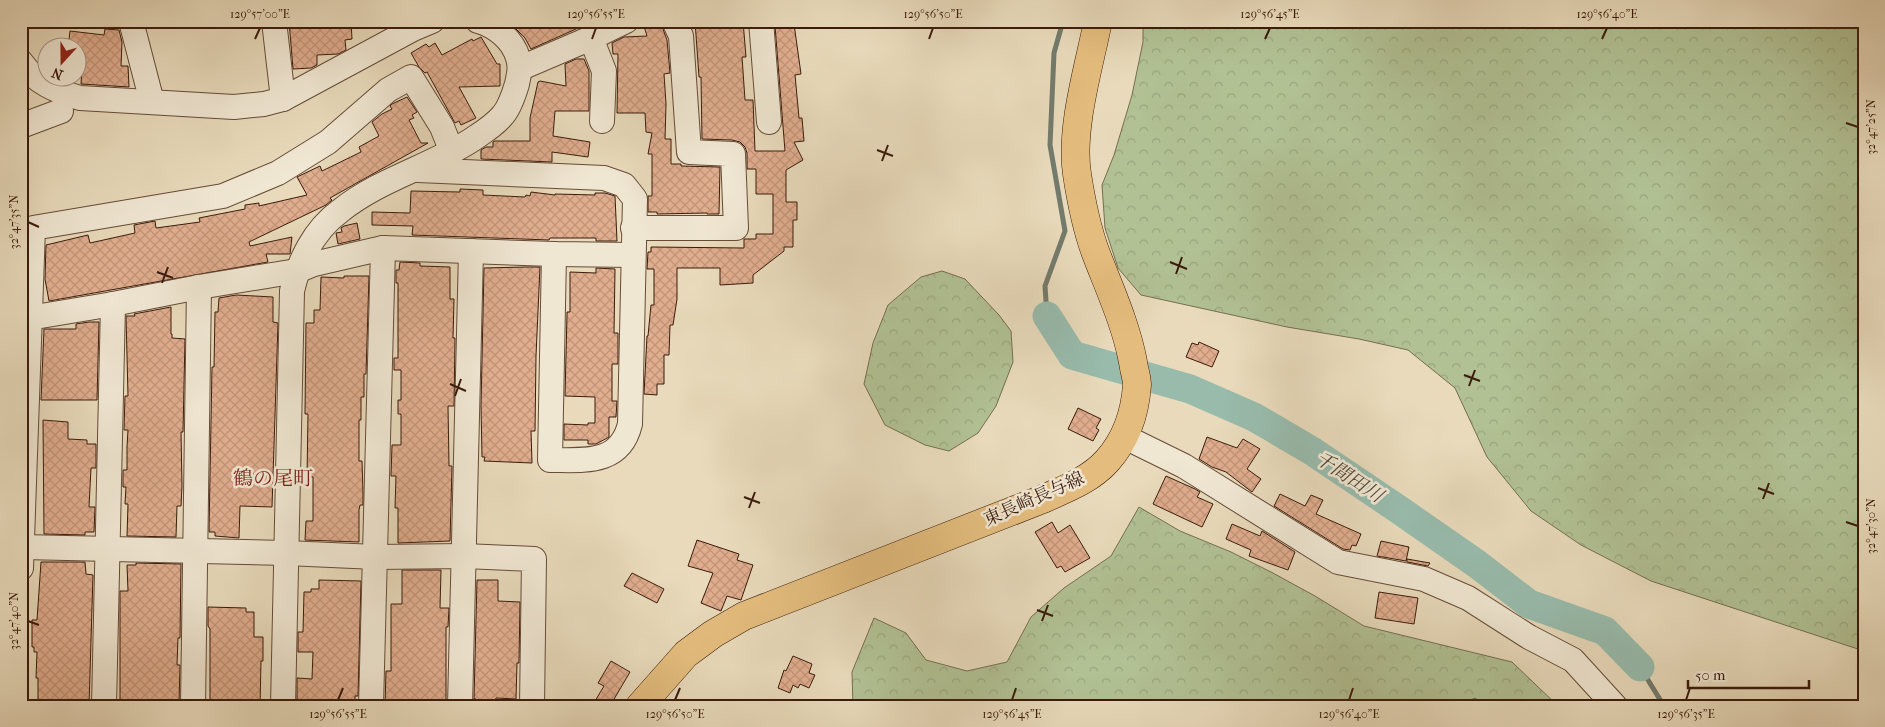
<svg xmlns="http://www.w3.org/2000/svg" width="1885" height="727" font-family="'IM FELL French Canon','Noto Serif JP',serif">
<defs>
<pattern id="forest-crowns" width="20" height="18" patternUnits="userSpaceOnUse" patternTransform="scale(1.25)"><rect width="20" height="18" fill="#b1c194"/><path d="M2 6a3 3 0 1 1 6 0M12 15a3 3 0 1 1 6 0" fill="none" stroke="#99a57e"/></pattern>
<pattern id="building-cross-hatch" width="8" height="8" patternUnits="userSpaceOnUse" patternTransform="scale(1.25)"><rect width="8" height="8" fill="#e0ad8e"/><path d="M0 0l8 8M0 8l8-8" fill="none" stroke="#c19479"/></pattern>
</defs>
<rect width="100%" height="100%" fill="#e8dabb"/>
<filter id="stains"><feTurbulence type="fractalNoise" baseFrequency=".004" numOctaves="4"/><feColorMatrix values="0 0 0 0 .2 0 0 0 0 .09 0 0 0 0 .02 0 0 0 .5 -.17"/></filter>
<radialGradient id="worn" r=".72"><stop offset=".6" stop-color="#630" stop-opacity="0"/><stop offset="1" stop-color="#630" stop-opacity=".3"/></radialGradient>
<!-- forest -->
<g fill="url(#forest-crowns)" stroke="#766e50">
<path d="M 1143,21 L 1864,21 L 1864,651 L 1651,581 L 1581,545 L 1531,511 L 1487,457 L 1455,388 L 1408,350 L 1359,339 L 1287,327 L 1141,295 L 1118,268 L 1105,228 L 1102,185 L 1114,155 L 1132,95 L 1143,42 Z"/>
<path d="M 942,271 L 965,279 L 999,315 L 1011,331 L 1013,362 L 996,406 L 978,433 L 949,451 L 925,445 L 885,425 L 864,384 L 873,343 L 888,305 L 921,277 Z"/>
<path d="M 1139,507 L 1180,531 L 1231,552 L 1271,572 L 1315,596 L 1364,626 L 1512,662 L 1558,706 L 1487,706 L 1475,698 L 1456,706 L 853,706 L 852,672 L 874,618 L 906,633 L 926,660 L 967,671 L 1007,662 L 1031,617 L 1064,588 L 1111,556 Z"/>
</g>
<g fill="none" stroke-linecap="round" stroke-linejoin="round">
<!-- stream -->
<g stroke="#737b6c" stroke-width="5">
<path d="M 1047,316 L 1045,286 L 1065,231 L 1050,145 L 1054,53 L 1063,21"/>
<path d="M 1640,667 L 1664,706"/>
</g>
<!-- river -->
<path stroke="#98bbac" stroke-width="29" d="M 1047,316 L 1072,355 L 1190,389 L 1254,417 L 1312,451 L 1398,509 L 1477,564 L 1529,604 L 1605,631 L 1640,667"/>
</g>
<!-- building -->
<g fill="url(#building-cross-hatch)" stroke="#3b1b0b">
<path d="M 289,21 L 351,21 L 352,39 L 345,40 L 346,50 L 338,54 L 317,55 L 317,65 L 311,68 L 293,69 Z"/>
<path d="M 508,21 L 594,21 L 531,49 L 525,38 Z"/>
<path d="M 660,21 L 667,40 L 670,73 L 664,74 L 666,104 L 665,139 L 671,139 L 671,164 L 681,164 L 681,166 L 720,167 L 719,214 L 707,214 L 707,213 L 657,214 L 657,212 L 648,212 L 648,196 L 652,196 L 652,154 L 648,154 L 652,133 L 646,132 L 645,113 L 617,113 L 618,54 L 613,54 L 612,43 L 624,37 L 647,36 L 644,26 Z"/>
<path d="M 695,21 L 743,21 L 746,57 L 742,57 L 745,100 L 753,100 L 755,151 L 785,151 L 775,26 L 794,24 L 801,74 L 795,75 L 799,118 L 802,118 L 804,141 L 794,142 L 803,160 L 786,170 L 786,202 L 797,202 L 797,220 L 793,220 L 793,247 L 784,247 L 784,251 L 753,275 L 753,283 L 720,285 L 720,268 L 677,268 L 677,299 L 673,325 L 670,325 L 669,355 L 664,355 L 664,384 L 657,384 L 657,395 L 644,394 L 647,336 L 648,336 L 651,305 L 654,305 L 654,269 L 647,269 L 648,252 L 651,252 L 651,247 L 744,248 L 744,239 L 756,239 L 756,234 L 773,234 L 773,194 L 756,194 L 756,169 L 747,169 L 747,153 L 745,147 L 740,142 L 732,140 L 702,139 L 701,77 L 699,77 Z"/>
<path d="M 105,29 L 119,30 L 122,42 L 121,66 L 128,66 L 129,87 L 81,84 L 83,51 L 78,50 L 78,48 L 68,48 L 70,31 L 104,35 Z"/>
<path d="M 481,37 L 497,64 L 500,64 L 500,86 L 459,87 L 476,118 L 461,125 L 459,121 L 455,123 L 427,72 L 425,73 L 419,67 L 411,53 L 426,44 L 429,47 L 435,43 L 442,55 L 472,39 L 473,41 Z"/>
<path d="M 576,59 L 584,59 L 589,71 L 589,111 L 555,111 L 553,136 L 590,142 L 588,157 L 552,152 L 552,162 L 481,159 L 481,150 L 486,147 L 493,147 L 493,142 L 495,141 L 530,141 L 530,118 L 538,82 L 540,81 L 566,86 L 565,64 Z"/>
<path d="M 407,97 L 417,112 L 412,115 L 414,118 L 409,120 L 421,143 L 428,143 L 330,198 L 332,200 L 326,205 L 249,242 L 250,246 L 292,237 L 290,254 L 266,254 L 268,262 L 49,301 L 45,279 L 46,245 L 88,235 L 90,243 L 135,233 L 134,225 L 155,221 L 156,228 L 200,222 L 199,218 L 245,209 L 245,205 L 259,203 L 259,206 L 307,195 L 297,177 L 320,166 L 322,171 L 361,152 L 359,147 L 379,136 L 372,122 L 382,114 L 392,109 L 390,106 L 392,104 Z"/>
<path d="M 460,189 L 483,190 L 483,195 L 525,197 L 526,195 L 530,196 L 531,192 L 555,195 L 555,194 L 595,195 L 595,193 L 605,193 L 615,196 L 617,241 L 596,241 L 596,238 L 550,238 L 549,240 L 412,235 L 413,226 L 372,225 L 372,212 L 410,213 L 411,191 L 460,192 Z"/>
<path d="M 357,223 L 360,239 L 338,244 L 336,233 L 342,232 L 341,228 L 344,226 Z"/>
<path d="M 400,262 L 420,263 L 420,266 L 450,267 L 450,299 L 454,299 L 453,338 L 455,338 L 454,406 L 448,406 L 449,466 L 452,466 L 450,541 L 398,543 L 398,508 L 395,508 L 396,476 L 391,476 L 392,445 L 401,445 L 401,414 L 398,414 L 398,400 L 401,400 L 401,370 L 394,370 L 394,358 L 398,358 L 398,283 L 396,283 L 396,270 L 399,270 Z"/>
<path d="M 526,267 L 540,267 L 536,356 L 535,431 L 531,431 L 532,463 L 484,461 L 485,457 L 482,457 L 481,406 L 484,268 Z"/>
<path d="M 596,268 L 615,269 L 614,333 L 618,333 L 618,364 L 612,364 L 612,401 L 617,401 L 616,417 L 609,417 L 609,437 L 596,444 L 588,444 L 588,440 L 564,440 L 564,424 L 588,425 L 588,423 L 595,423 L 595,397 L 565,396 L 567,315 L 567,312 L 570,312 L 570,272 L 596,273 Z"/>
<path d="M 344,276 L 369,276 L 366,374 L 364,374 L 364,397 L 361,397 L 361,420 L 359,420 L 359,461 L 362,461 L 363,493 L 363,505 L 360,505 L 359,510 L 359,542 L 305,540 L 306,521 L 313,521 L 313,477 L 307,477 L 308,414 L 305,414 L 306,323 L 314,323 L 314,310 L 320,310 L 321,277 L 344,278 Z"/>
<path d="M 236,295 L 273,297 L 273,322 L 278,323 L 272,507 L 240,506 L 239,538 L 215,536 L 215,532 L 209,532 L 212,367 L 214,367 L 215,312 L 218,312 L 219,298 Z"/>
<path d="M 171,307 L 171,334 L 172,334 L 172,338 L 185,339 L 183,432 L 181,432 L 182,486 L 181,506 L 177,506 L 176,537 L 127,536 L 128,504 L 125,504 L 126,487 L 123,487 L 123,470 L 127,470 L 127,447 L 128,430 L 124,430 L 125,396 L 128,396 L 126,316 L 135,316 L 134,314 Z"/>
<path d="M 89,322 L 99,322 L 97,400 L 41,400 L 44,329 L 76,329 L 76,324 Z"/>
<path d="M 1199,342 L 1219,351 L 1212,367 L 1186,357 L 1192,343 L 1198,345 Z"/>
<path d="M 1078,408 L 1101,419 L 1096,428 L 1099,430 L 1093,441 L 1068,429 Z"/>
<path d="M 43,420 L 68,422 L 68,439 L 87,440 L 87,444 L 96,444 L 96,468 L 91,468 L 89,507 L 95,507 L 94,532 L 85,532 L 85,535 L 44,534 Z"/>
<path d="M 1207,437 L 1237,448 L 1243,439 L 1260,449 L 1247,469 L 1261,479 L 1252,492 L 1226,472 L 1212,467 L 1199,459 Z"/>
<path d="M 1166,476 L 1195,489 L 1200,492 L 1197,497 L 1213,504 L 1202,527 L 1153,504 Z"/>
<path d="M 1280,494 L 1305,506 L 1311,495 L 1323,500 L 1316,514 L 1361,534 L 1356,546 L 1352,545 L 1350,550 L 1343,549 L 1274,506 Z"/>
<path d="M 1052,522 L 1058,533 L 1070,525 L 1090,558 L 1065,572 L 1061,566 L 1057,568 L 1035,532 Z"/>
<path d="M 1232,524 L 1260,536 L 1262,531 L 1295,552 L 1288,570 L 1249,556 L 1251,550 L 1226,539 Z"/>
<path d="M 697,540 L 739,554 L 737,560 L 753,565 L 741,600 L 727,596 L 721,611 L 701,603 L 713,573 L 688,566 Z"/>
<path d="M 1381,541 L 1409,547 L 1406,561 L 1377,556 Z"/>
<path d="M 1407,559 L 1430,563 L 1428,566 L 1407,562 Z"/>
<path d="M 41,562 L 85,562 L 86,574 L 93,575 L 89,706 L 38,706 L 38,678 L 36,678 L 37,652 L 34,652 L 34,647 L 32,647 L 32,620 L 37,620 Z"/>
<path d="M 136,563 L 181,564 L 180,638 L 178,638 L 177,665 L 180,665 L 179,703 L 176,703 L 176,706 L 120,706 L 120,591 L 128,591 L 127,565 L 136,565 Z"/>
<path d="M 402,570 L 441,570 L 440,608 L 449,608 L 448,627 L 446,627 L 446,706 L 385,706 L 386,671 L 391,671 L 391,604 L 402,604 Z"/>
<path d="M 632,573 L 664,589 L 657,603 L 624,586 Z"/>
<path d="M 319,580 L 361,581 L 358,696 L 355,696 L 355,703 L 329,702 L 321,703 L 320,705 L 306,705 L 307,700 L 297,700 L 297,678 L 312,679 L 313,652 L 298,652 L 298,632 L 303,632 L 304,592 L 311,592 L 311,589 L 319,589 Z"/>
<path d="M 477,580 L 498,580 L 498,601 L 520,602 L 519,663 L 517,663 L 516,699 L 496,698 L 495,702 L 476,702 L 476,699 L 474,699 Z"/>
<path d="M 1379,592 L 1418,598 L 1414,624 L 1375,618 Z"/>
<path d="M 208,607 L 246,608 L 246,612 L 254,612 L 254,637 L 263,637 L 263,661 L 261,661 L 260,706 L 210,706 L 210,629 L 208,626 Z"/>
<path d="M 793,656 L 812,664 L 809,673 L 815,675 L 809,688 L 800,684 L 798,688 L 793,685 L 790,693 L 778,688 L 784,670 L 786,671 Z"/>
<path d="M 611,661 L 630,672 L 610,706 L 592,706 L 604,686 L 598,683 Z"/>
</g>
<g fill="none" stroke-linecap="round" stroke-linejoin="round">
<defs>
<g id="minor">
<path d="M 131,21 L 152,102"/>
<path d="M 274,21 L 283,99"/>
<path d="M 761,21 L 769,122"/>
<path d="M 591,38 L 604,71 L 602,121"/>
<path d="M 21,62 C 36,83 56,91 80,98 L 234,107 L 264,104 L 283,99 L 413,29 L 432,21"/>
<path d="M 521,68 L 591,38 L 626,21"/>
<path d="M 21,126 L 61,111"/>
<path d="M 418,170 L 604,178 L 624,185 L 635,199 L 630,424 C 620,465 585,460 550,460 L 554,254"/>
<path d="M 633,228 L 736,228 L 733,154 L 689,152 L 681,36 L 674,21"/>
<path d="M 29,318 L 113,304 L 199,287 L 297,271 L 314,264 L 383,248 L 554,254 L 633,255"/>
<path d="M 1125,437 L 1184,466 L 1338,562 L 1424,579 L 1468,598 L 1529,637 L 1573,660 L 1615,706"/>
<path d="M 22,547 L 286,553 L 376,557 L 464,556 L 534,559 L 532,706"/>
<path d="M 21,568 L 33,228 L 223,196 L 278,173 L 328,142 L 388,90 L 411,77 L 442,127 L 452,152"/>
<path d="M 104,706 L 113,304"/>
<path d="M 193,706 L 199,287"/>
<path d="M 283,706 L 292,291 C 299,261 314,230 340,211 C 378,180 429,167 470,141 C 482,133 494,126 503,115 C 510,107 514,94 517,84 C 519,74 521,68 518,58 C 513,40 496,26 478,21"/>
<path d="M 371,706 L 383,248"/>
<path d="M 460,706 L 471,251"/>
</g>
<path id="major" d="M 640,706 L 686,654 L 713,634 L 744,616 L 1043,499 C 1065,489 1090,480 1107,461 C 1126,440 1135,413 1137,385 C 1137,378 1134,370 1133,362 C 1126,324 1109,288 1095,251 C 1086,226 1081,200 1077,174 C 1070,128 1089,67 1098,21"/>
</defs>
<!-- minor casing -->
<use href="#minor" stroke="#664b37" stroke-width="26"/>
<!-- major casing -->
<use href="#major" stroke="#3b1b0b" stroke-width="29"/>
<!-- minor -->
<use href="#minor" stroke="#f0e7d3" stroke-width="24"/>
<!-- major -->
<use href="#major" stroke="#e4bd7e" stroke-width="28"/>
</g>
<!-- ticks -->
<path fill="none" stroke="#3b1b0b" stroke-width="2" d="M 255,39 L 260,28M 592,39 L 596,28M 929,39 L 933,28M 1265,39 L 1270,28M 1602,39 L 1607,28M 1846,123 L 1858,127M 877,150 L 893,156M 882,161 L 888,145M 28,222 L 39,227M 1170,262 L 1187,269M 157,272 L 173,278M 1176,274 L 1182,257M 162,283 L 168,267M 1464,375 L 1480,381M 450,384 L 466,391M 1469,386 L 1475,370M 455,396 L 461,379M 1758,488 L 1774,494M 744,497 L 760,503M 1763,499 L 1769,483M 749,508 L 755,492M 1846,522 L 1858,526M 1037,610 L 1053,616M 28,621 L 39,625M 1042,621 L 1048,605M 338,700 L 343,688M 675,700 L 680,688M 1012,700 L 1016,688M 1349,700 L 1353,688M 1686,700 L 1690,688"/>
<g text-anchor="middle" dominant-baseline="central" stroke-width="5" stroke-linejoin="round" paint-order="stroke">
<!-- street labels -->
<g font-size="18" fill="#3b1b0b" stroke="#f0e7d3">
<text transform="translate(1034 499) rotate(-24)">東長崎長与線</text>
</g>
<!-- water labels -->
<g font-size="19" font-style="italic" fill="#574b3b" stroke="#f0e7d3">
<text transform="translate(1349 477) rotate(33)">千間田川</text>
</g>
<!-- quarter labels -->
<g font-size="20" fill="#7a1f14" stroke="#f0e7d3">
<text x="273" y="478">鶴の尾町</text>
</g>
</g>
<!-- margin -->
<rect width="1885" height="727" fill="none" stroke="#e8dabb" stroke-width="55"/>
<!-- north arrow -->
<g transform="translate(62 62) rotate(201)"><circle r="24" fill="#f0e7d3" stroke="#a89583"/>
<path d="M0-4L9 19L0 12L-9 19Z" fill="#8f2418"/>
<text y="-8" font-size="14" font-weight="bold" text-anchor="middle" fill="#3b1b0b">N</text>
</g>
<!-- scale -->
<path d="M1688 680v8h121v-8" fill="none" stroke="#3b1b0b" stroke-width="2.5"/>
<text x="1695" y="680" font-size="15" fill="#3b1b0b" stroke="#f0e7d3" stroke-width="4" paint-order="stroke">50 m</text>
<rect x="28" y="28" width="1830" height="672" fill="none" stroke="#3b1b0b" stroke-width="2"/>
<g font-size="12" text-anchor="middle" fill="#3b1b0b">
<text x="260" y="18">129°57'00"E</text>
<text x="596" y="18">129°56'55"E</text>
<text x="933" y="18">129°56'50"E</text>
<text x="1270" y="18">129°56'45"E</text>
<text x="1607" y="18">129°56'40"E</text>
<text transform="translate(1871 127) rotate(-90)" y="4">32°47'25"N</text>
<text transform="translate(14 222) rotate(-90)" y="4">32°47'35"N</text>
<text transform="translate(1871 526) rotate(-90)" y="4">32°47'30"N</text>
<text transform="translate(14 621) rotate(-90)" y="4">32°47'40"N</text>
<text x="338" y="718">129°56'55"E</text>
<text x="675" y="718">129°56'50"E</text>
<text x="1012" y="718">129°56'45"E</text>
<text x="1349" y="718">129°56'40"E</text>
<text x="1686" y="718">129°56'35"E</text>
</g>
<rect width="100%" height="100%" filter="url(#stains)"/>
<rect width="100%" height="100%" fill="url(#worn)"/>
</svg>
